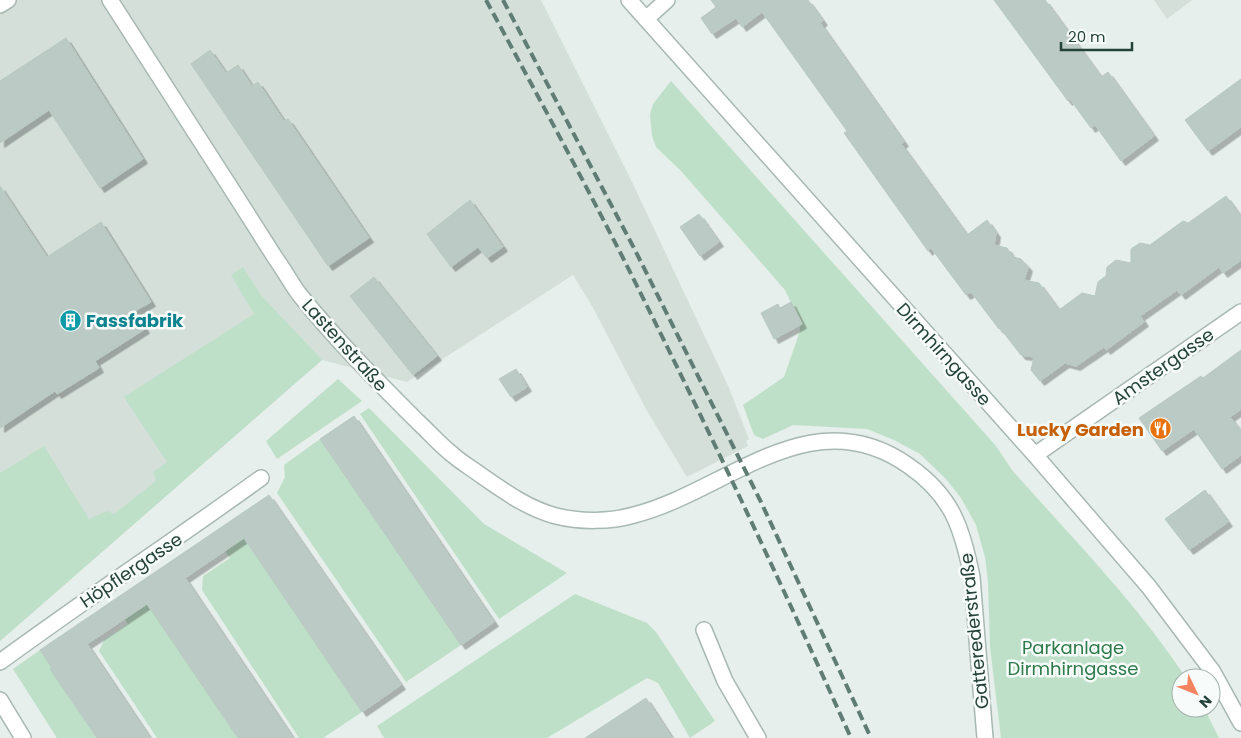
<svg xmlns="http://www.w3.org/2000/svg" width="1241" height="738" font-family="Poppins,sans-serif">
<defs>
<filter id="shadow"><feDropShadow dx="4.5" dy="4.5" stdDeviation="0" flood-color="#0004"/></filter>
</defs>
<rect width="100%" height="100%" fill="#e6efeb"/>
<!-- built -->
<g fill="#d4dfda">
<path d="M 0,0 L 541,0 L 633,184 L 729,388 L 749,439 L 746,441 L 748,446 L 687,477 L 647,411 L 592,306 L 573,275 L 407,382 L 322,360 L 0,641 Z"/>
<path d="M 1154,0 L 1192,0 L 1167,19 Z"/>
</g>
<!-- green -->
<g fill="#bfe0c8">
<path d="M 671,81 L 996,446 L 1012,470 C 1072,538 1136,602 1186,678 L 1181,678 L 1181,708 L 1204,708 L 1219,738 L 1001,738 L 990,647 L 988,582 L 985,557 L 976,525 L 961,498 L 946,479 L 920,454 L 894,440 L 867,429 L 793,425 L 763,439 L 754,435 L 743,405 L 784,377 L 800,331 L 800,322 L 785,290 L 681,171 L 656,147 L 652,136 L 650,114 L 653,104 Z"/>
<path d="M 243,267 L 261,295 L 322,360 L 0,641 L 0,473 L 44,446 L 89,519 L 107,511 L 114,514 L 156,481 L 153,472 L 167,462 L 124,397 L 254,314 L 231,275 Z"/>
<path d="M 338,379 L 362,401 L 277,459 L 266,441 Z"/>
<path d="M 369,408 L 484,524 L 567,573 L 499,619 L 360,414 Z"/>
<path d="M 320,439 L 461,645 L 406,682 L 277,493 L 285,477 L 284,465 Z"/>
<path d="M 244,538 L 362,712 L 323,738 L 299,738 L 202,590 L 203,576 L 230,558 L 225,551 Z"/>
<path d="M 575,594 L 647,623 L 656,632 L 715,721 L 690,738 L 658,683 L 647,678 L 547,738 L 384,738 L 377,726 Z"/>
<path d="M 147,604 L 238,738 L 157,738 L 99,651 L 104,640 L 128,624 L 125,619 Z"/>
<path d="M 40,650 L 52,668 L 51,669 L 97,738 L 57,738 L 13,669 Z"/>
</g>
<!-- building -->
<g fill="#bbcac4" stroke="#b8c9c2" filter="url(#shadow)">
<path d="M 711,0 L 808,0 L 823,21 L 820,23 L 904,142 L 901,144 L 967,235 L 987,220 L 996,233 L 994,245 L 1007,248 L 1013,257 L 1021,259 L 1028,267 L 1024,280 L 1039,283 L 1059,310 L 1082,293 L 1095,296 L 1098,282 L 1106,276 L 1107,267 L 1116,260 L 1131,263 L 1131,249 L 1140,243 L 1150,245 L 1183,221 L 1188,223 L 1226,196 L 1241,217 L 1241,260 L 1223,273 L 1219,267 L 1181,295 L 1177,290 L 1140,316 L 1144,322 L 1106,350 L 1104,347 L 1076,366 L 1065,363 L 1040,381 L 1031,370 L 1034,357 L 1021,355 L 1000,328 L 999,329 L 971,292 L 966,295 L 931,248 L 928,251 L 844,133 L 847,131 L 762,12 L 742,27 L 736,18 L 712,34 L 701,18 L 716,7 Z"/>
<path d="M 994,0 L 1045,0 L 1101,77 L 1108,72 L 1154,136 L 1121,161 L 1095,125 L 1091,128 L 1070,99 L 1068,101 Z"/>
<path d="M 66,38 L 143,159 L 100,188 L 49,110 L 0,143 L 0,81 Z"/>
<path d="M 210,50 L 226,73 L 238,65 L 252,86 L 258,82 L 284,121 L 288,119 L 369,238 L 328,266 L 191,64 Z"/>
<path d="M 1241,79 L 1241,127 L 1208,151 L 1185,120 Z"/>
<path d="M 0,186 L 47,257 L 101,222 L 151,302 L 135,311 L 145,329 L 95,361 L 99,368 L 57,394 L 55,391 L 0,428 Z"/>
<path d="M 470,200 L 503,247 L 487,258 L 478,247 L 451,267 L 427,234 Z"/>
<path d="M 699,214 L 719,242 L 700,256 L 680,227 Z"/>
<path d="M 374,277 L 437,356 L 413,375 L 350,296 Z"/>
<path d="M 791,302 L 802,324 L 774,339 L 761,313 L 778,304 L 780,308 Z"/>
<path d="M 1241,350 L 1241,409 L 1230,417 L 1241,431 L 1241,455 L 1222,469 L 1194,429 L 1162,451 L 1139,418 L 1201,376 L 1203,378 Z"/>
<path d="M 516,369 L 527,387 L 511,397 L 499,379 Z"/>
<path d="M 354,416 L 494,622 L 461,645 L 320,439 Z"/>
<path d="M 1205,490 L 1228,522 L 1189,550 L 1165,519 Z"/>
<path d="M 269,495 L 401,685 L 362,712 L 244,538 L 185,578 L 293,738 L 238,738 L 147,604 L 87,644 L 150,738 L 97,738 L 50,669 L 52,668 L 40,650 Z"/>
<path d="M 646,698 L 672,738 L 585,738 Z"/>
</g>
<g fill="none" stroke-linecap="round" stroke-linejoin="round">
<defs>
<g id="minor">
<path d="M 110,0 C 151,64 193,129 234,193 C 248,215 262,237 276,259 C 284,270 291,283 299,294 C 336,340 376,380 418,422 C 430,433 440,445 453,455 C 462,463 473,469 482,476 C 505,492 529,509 556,516 C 580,522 610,522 634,515 C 726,492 811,396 909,466 C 952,496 962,527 972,577 L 985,738"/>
<path d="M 629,0 L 1035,455 L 1149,587 L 1213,672 L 1241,723"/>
<path d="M 0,5 L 8,0"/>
<path d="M 646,19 L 667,0"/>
<path d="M 1035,455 L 1241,312"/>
<path d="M 704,630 L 725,681 L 758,738"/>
<path d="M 0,662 C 86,599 175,540 261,478"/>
<path d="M 0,700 L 23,738"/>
</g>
</defs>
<!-- minor casing -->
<use href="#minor" stroke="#a8b8b2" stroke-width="18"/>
<!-- minor -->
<use href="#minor" stroke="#fff" stroke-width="15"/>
<!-- rail -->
<g stroke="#5f7d75" stroke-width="4" stroke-dasharray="10 5" stroke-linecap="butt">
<path d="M 486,0 C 532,85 578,170 622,256 C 702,415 778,576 851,738"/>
<path d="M 503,0 L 635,250 L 761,502 L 871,738"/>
</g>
</g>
<!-- icons -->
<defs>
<symbol id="building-disc" viewBox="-11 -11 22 22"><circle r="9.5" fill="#0f9aa8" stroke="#f7fbf9"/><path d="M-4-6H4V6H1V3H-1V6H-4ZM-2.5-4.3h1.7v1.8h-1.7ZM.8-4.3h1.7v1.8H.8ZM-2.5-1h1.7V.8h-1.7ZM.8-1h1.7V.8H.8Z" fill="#fff"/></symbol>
<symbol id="restaurant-disc" viewBox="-11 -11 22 22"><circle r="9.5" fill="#e8710a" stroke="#f7fbf9"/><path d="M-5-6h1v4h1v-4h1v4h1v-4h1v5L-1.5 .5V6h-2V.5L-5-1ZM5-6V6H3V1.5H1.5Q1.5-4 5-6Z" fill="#fff"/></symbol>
</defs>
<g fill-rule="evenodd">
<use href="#building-disc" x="58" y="308" width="25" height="25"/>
<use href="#restaurant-disc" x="1148" y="416" width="25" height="25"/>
</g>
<g text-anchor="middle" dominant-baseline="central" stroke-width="5" stroke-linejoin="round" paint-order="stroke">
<!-- culture labels -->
<g font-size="18" font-weight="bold" fill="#0d838f" stroke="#f7fbf9" text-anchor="start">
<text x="86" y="320">Fassfabrik</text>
</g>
<!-- street labels -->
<g font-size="18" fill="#24423a" stroke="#f7fbf9">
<text transform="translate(345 345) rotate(48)">Lastenstraße</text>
<text transform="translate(944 354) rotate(48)">Dirmhirngasse</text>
<text transform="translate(1163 366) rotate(-35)">Amstergasse</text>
<text transform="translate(131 570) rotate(-34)">Höpflergasse</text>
<text transform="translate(974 631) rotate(-96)">Gatterederstraße</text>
</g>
<!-- food labels -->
<g font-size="18" font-weight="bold" fill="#c56008" stroke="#f7fbf9" text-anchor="end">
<text x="1144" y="429">Lucky Garden</text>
</g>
<!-- park labels -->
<g font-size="18" fill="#2d7a4b" stroke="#f7fbf9">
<text x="1073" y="647">Parkanlage<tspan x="1073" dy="21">Dirmhirngasse</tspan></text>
</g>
</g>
<!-- north arrow -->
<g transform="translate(1196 693) rotate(133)"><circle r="24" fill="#f7fbf9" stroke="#a3b1ad"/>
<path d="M0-4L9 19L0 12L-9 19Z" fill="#f4845f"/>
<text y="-8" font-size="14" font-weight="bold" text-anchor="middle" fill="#24423a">N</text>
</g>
<!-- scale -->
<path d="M1061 42v8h71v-8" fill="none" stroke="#24423a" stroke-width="2.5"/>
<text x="1068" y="42" font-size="15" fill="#24423a" stroke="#f7fbf9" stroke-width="4" paint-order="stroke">20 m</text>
</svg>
